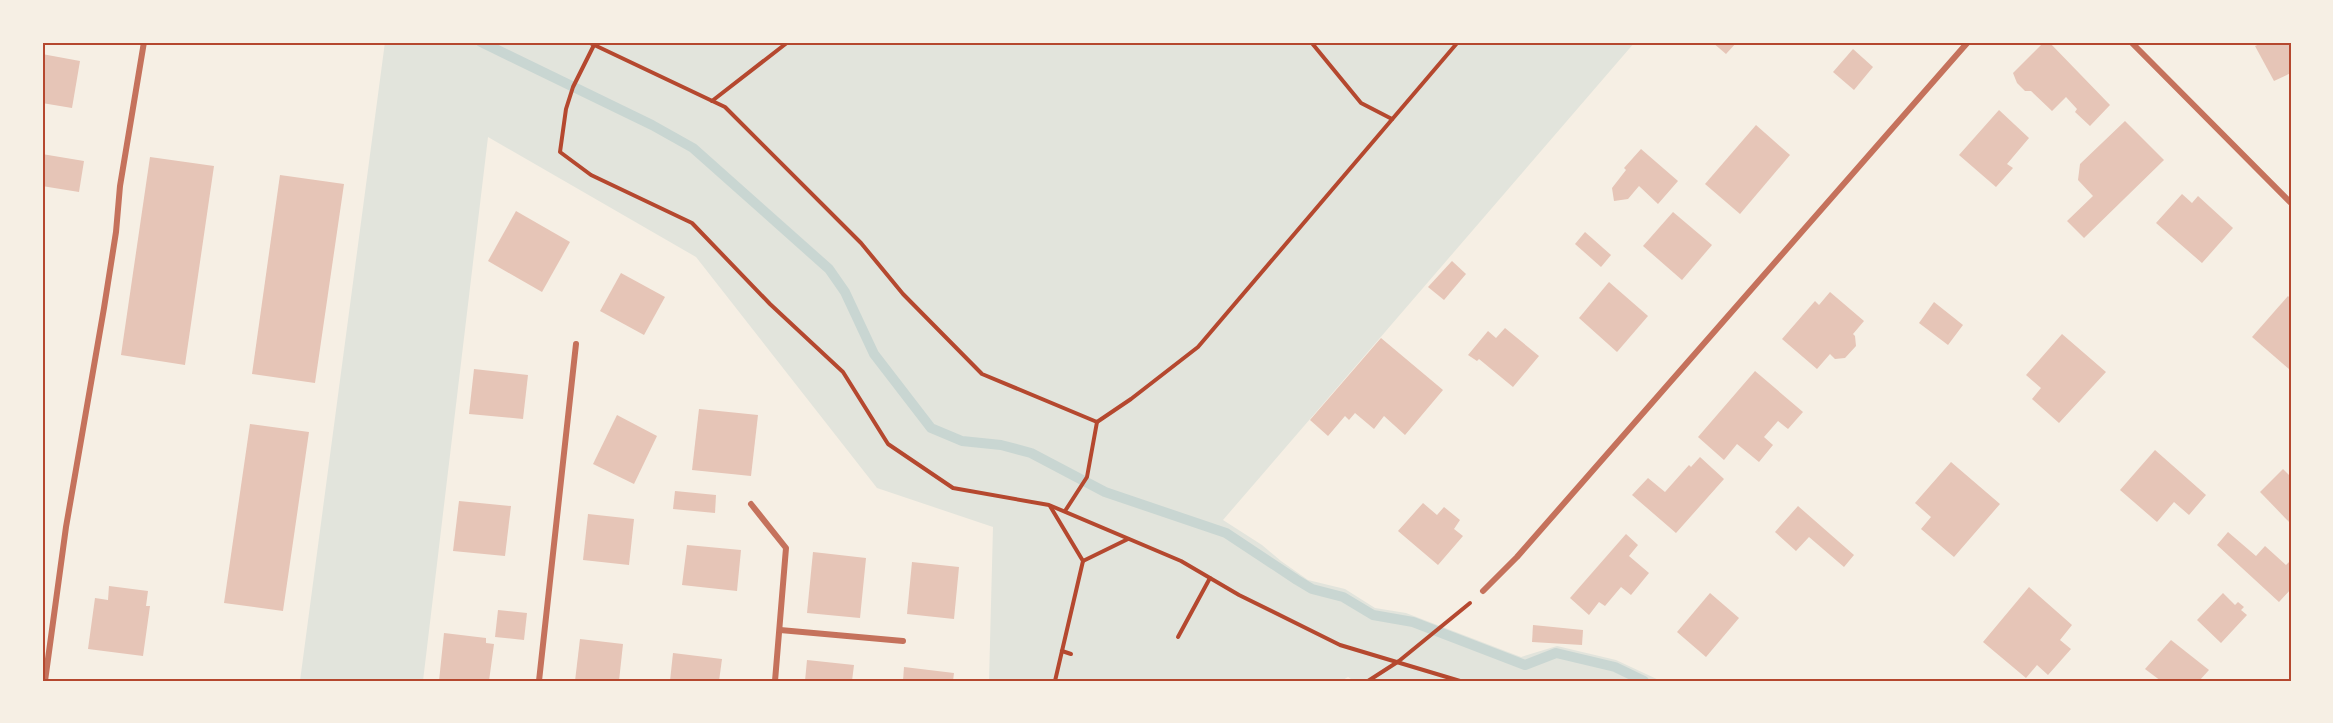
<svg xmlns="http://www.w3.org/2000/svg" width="2333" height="723" font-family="Figtree,sans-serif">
<rect width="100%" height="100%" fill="#f6efe4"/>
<!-- green -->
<path fill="#e2e4dc" d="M 385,42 L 1635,42 L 1223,520 L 1262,545 L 1281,561 L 1308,580 L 1345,589 L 1375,608 L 1406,613 L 1521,657 L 1557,646 L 1616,660 L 1661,681 L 1354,681 L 1348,677 L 1341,681 L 989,681 L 993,527 L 877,488 L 696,257 L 488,137 L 423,681 L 300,681 Z"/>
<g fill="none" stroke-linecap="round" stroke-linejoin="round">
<!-- stream -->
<path stroke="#c9d6d2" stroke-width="10" d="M 481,42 L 652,125 L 693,148 L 829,269 L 845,292 L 874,354 L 931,428 L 962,441 L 1001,445 L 1031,453 L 1105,492 L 1226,533 L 1297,580 L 1312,589 L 1343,597 L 1373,615 L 1413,622 L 1525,665 L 1556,653 L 1615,667 L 1644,681"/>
</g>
<!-- building -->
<g fill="#e6c5b7">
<path d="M 1712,42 L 1737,42 L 1726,54 Z"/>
<path d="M 2044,42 L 2049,42 L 2110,105 L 2090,126 L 2075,112 L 2077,109 L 2066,97 L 2052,111 L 2031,91 L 2025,91 L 2017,83 L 2013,73 Z"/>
<path d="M 2264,42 L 2291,42 L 2291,73 L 2274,81 L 2255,46 Z"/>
<path d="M 1853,49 L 1873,67 L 1854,90 L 1833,72 Z"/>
<path d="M 42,54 L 80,61 L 72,108 L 42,103 Z"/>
<path d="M 1999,110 L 2029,138 L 2007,164 L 2013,168 L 1996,187 L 1959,155 Z"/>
<path d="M 2125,121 L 2164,160 L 2084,238 L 2067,221 L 2093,196 L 2078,180 L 2080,164 Z"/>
<path d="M 1756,125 L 1790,155 L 1740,214 L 1705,184 Z"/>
<path d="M 1641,149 L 1678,181 L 1658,204 L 1639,186 L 1628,199 L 1614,201 L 1612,188 L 1626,170 L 1624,168 Z"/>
<path d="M 42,154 L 84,161 L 79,192 L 42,186 Z"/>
<path d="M 150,157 L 214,166 L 185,365 L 121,355 Z"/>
<path d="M 280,175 L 344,184 L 315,383 L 252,374 Z"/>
<path d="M 2182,194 L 2192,203 L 2198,196 L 2233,228 L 2202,263 L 2156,223 Z"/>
<path d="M 516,211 L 570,242 L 542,292 L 488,261 Z"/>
<path d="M 1673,212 L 1712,245 L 1682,280 L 1643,246 Z"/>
<path d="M 1585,232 L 1611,255 L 1601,267 L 1575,244 Z"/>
<path d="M 1452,261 L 1466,274 L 1444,300 L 1428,287 Z"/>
<path d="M 621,273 L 665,297 L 644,335 L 600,311 Z"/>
<path d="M 1609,282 L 1648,316 L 1617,352 L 1579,318 Z"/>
<path d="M 1830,292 L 1864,321 L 1853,334 L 1855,336 L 1856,346 L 1845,358 L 1835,359 L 1830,354 L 1817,369 L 1782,339 L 1815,301 L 1819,305 Z"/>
<path d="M 2288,296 L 2291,299 L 2291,366 L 2289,369 L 2252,337 Z"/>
<path d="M 1934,302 L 1963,325 L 1948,345 L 1919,323 Z"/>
<path d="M 1505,328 L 1539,356 L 1513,387 L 1479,359 L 1477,361 L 1468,355 L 1488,331 L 1496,338 Z"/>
<path d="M 2062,334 L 2106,372 L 2059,423 L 2032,399 L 2041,388 L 2026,375 Z"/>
<path d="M 1381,338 L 1443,390 L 1405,435 L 1384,416 L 1374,429 L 1355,413 L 1349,420 L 1345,416 L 1328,436 L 1310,420 Z"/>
<path d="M 474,369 L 528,375 L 523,419 L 469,414 Z"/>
<path d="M 1755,371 L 1803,412 L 1788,429 L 1778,421 L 1764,437 L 1773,445 L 1759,462 L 1737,444 L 1724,460 L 1698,437 Z"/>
<path d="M 699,409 L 758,415 L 751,476 L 692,470 Z"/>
<path d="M 617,415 L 657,436 L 634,484 L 593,464 Z"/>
<path d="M 250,424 L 309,432 L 283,611 L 224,603 Z"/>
<path d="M 2155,450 L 2206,495 L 2189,515 L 2174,502 L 2157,522 L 2120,490 Z"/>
<path d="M 1700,457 L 1724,479 L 1676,533 L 1632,495 L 1648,478 L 1665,492 L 1689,465 L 1691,467 Z"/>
<path d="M 1951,462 L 2000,504 L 1954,557 L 1921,529 L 1931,517 L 1915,503 Z"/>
<path d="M 2283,469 L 2291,477 L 2291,524 L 2260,492 Z"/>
<path d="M 675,491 L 716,495 L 715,513 L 673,509 Z"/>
<path d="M 459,501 L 511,506 L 505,556 L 453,551 Z"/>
<path d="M 1423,503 L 1437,515 L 1444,507 L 1460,520 L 1454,529 L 1463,536 L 1438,565 L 1398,531 Z"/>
<path d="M 1798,506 L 1854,555 L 1844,567 L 1809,537 L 1796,551 L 1775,532 Z"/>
<path d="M 588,514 L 634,519 L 629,565 L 583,560 Z"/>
<path d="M 2228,532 L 2256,556 L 2265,546 L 2286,565 L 2291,560 L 2291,589 L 2279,602 L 2217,545 Z"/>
<path d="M 1626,534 L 1638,545 L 1629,556 L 1649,573 L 1631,595 L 1621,587 L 1605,606 L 1599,602 L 1589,615 L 1570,598 Z"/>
<path d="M 687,545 L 741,550 L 737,591 L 682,585 Z"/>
<path d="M 813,552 L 866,558 L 860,618 L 807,613 Z"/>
<path d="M 912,562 L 959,567 L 954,619 L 907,614 Z"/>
<path d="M 109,586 L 148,591 L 146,606 L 150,606 L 143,656 L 88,649 L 95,598 L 108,600 Z"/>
<path d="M 2029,587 L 2072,625 L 2060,640 L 2071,649 L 2048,675 L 2037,665 L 2026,678 L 1983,642 Z"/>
<path d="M 1710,593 L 1739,618 L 1706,657 L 1677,632 Z"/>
<path d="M 2223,593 L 2235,605 L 2238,602 L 2244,607 L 2241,610 L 2247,615 L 2221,643 L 2197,620 Z"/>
<path d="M 498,610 L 527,613 L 524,640 L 495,637 Z"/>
<path d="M 1533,625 L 1583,630 L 1582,645 L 1532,642 Z"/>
<path d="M 444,633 L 486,638 L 486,643 L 494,644 L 489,681 L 439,681 Z"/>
<path d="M 580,639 L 623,644 L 619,681 L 575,681 Z"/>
<path d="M 2171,640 L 2209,670 L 2199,681 L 2161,681 L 2145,669 Z"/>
<path d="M 673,653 L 722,659 L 719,681 L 670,681 Z"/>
<path d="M 807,660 L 854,665 L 852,681 L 805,681 Z"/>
<path d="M 904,667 L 954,673 L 953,681 L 903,681 Z"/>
</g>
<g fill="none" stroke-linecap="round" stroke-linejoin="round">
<!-- path -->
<g stroke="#b5482f" stroke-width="4">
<path d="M 588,42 L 725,107 L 861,243 L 903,294 L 982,374 L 1097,422 L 1131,399 L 1198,347 L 1458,42"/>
<path d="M 1311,42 L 1361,103 L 1392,119"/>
<path d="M 594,45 L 573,87 L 566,109 L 560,152 L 591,175 L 692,223 L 770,304 L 843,372 L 888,444 L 953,488 L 1049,505 L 1181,561 L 1239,595 L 1340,645 L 1460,681"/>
<path d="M 712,101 L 788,42"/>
<path d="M 1050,506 L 1083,561 L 1055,681"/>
<path d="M 1065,511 L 1087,477 L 1097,422"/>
<path d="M 1083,561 L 1128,539"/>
<path d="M 1178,637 L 1210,578"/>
<path d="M 1062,651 L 1071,654"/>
<path d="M 1368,681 L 1399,661 L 1470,603"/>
</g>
<!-- minor -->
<g stroke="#c5725c" stroke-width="6">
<path d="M 2131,42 L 2291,203"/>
<path d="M 751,504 L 786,548 L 775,681"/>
<path d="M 1483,591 L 1517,557 L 1968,42"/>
<path d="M 780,630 L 903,641"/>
<path d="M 45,681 L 66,527 L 104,308 L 116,232 L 120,186 L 144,42"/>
<path d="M 539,681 L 576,344"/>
</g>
</g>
<!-- border -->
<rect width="2333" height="723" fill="none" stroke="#f6efe4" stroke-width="87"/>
<rect x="44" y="44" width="2246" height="636" fill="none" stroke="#b5482f" stroke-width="2"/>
</svg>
